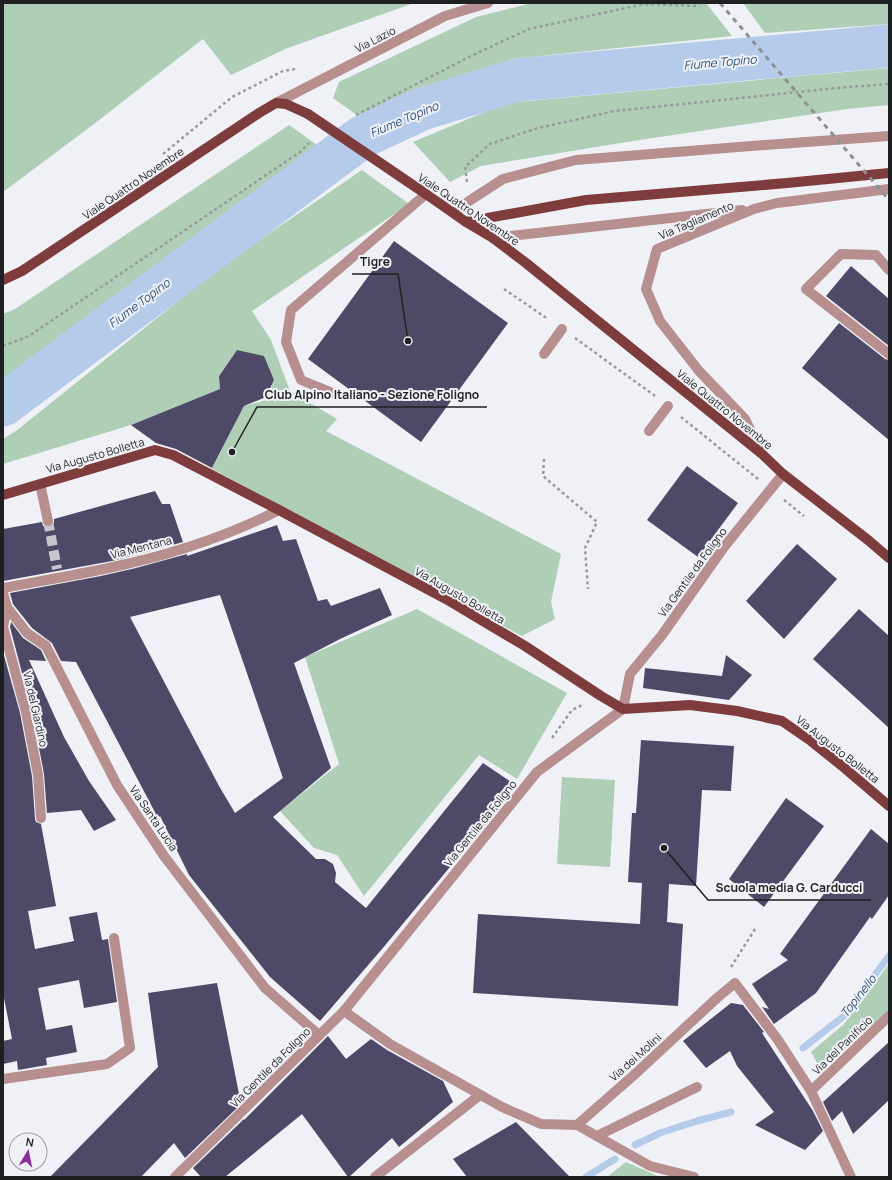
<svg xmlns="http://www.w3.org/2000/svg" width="892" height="1180" font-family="Manrope,sans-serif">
<rect width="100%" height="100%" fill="#f0f1f6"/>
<!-- green -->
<g fill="#aeceb6">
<path d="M 3,3 L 414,3 L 285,49 L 231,75 L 203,39 L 94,124 L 3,192 Z"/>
<path d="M 532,3 L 706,3 L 732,36 L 512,59 L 404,98 L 362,119 L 333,98 L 339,82 L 476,17 Z"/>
<path d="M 743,3 L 889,3 L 889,24 L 765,33 Z"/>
<path d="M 889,68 L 889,105 L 847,109 L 633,141 L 481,166 L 450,182 L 413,142 L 506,103 Z"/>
<path d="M 289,125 L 317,145 L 3,382 L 3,314 L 15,309 Z"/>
<path d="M 362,170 L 409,204 L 252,311 L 271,340 L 290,391 L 337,419 L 326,431 L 561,554 L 551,602 L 555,619 L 522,636 L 212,469 L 244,406 L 267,400 L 274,380 L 263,356 L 237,350 L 219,375 L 220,389 L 131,425 L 3,464 L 3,439 L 16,431 L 223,265 Z"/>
<path d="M 417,609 L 567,693 L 517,779 L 479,755 L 364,896 L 337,855 L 314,848 L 280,811 L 339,764 L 305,657 Z"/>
<path d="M 562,777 L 615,780 L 610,867 L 557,864 Z"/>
<path d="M 889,964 L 889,1010 L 821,1070 L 811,1052 L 844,1024 Z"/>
<path d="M 626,1162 L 660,1177 L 607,1177 Z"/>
</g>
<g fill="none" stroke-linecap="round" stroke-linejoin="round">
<!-- stream -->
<g stroke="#b4ccea" stroke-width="7">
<path d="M 803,1048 L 844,1016 L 889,956"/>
<path d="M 635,1145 L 660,1133 L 697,1121 L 731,1112"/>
<path d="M 586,1177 L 615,1159"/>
</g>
<!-- river -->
<path stroke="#b4ccea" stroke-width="43" d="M 3,405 L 362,137 L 422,109 L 517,80 L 889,46"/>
</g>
<!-- building -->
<g fill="#4d4967" fill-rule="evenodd">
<path d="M 394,241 L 508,323 L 421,442 L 308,359 Z"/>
<path d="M 851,266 L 889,299 L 889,346 L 826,296 Z"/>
<path d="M 839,323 L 885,359 L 889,360 L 889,440 L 802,368 Z"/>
<path d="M 237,350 L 264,356 L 274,380 L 266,397 L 244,406 L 212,468 L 176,449 L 156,443 L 131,425 L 220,389 L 219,376 Z"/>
<path d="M 687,466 L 738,503 L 698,557 L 647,520 Z"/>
<path d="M 155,491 L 162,504 L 170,504 L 183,542 L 154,550 L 112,561 L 3,581 L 3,529 L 42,522 L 43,526 L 46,527 L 50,527 L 54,523 L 54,519 Z"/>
<path d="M 277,525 L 283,541 L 296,539 L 318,601 L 327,599 L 331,606 L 380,588 L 392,615 L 340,639 L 294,663 L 331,768 L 273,817 L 316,859 L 325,859 L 333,864 L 336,873 L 335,882 L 366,908 L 483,763 L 517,786 L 382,949 L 320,1021 L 270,977 L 189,875 L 160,816 L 158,818 L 76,662 L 61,661 L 52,643 L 32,628 L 13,604 L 10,593 L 101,576 L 136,568 L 187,554 L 187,556 ZM 220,595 L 283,778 L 235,813 L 219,786 L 130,617 Z"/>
<path d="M 797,544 L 837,579 L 784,639 L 746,601 Z"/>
<path d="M 859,609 L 889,636 L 889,728 L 813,659 Z"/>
<path d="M 11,622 L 23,638 L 41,650 L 46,661 L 29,660 L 64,737 L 89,781 L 116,820 L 94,831 L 81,810 L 47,813 L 44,774 L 32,711 L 10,627 Z"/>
<path d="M 3,652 L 20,713 L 32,776 L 35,819 L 36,822 L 41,824 L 56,906 L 28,911 L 35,949 L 74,941 L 69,917 L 97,912 L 102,940 L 108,939 L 117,1002 L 84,1008 L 79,980 L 38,988 L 46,1030 L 72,1025 L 77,1052 L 46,1058 L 47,1065 L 18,1070 L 17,1061 L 3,1064 L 3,1041 L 12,1039 L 3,993 Z"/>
<path d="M 726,655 L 752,675 L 729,700 L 643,688 L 645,668 L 722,676 Z"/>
<path d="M 641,740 L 734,746 L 731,791 L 702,790 L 696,886 L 669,884 L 667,922 L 683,924 L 678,1006 L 473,993 L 478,914 L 640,924 L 642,883 L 628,882 L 632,813 L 636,813 Z"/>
<path d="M 786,798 L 824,826 L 764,907 L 729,879 Z"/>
<path d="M 871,829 L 889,844 L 889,895 L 872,919 L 870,917 L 816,993 L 774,1024 L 762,1007 L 769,1009 L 752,984 L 788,960 L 780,954 Z"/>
<path d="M 217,983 L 241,1104 L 185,1158 L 174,1143 L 141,1177 L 50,1177 L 158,1067 L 148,993 Z"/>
<path d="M 731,1003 L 743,1005 L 764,1032 L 762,1033 L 813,1111 L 823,1131 L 805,1150 L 755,1125 L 774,1112 L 737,1066 L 730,1051 L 706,1068 L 683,1041 Z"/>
<path d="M 328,1036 L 346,1059 L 371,1039 L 387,1050 L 443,1081 L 453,1102 L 399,1147 L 392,1138 L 349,1177 L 348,1177 L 302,1114 L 225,1177 L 201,1177 L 193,1168 L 244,1119 L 244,1120 Z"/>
<path d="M 889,1042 L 889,1100 L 853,1134 L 842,1111 L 832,1121 L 823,1102 Z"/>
<path d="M 516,1122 L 570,1177 L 467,1177 L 453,1159 Z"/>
</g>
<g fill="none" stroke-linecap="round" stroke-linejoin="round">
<!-- minor-tunnel -->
<path stroke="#c6c7cc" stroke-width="10" stroke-dasharray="10 5" stroke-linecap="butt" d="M 48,521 L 57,569"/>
<!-- path -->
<g stroke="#999a9e" stroke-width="2.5" stroke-dasharray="3 3" stroke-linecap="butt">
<path d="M 356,115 L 471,56 L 529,29 L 644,4 L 700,6"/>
<path d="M 163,154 L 232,97 L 283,71 L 295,69"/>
<path d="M 467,182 L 465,167 L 490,144 L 538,128 L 615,111 L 837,88 L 889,84"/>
<path d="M 504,289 L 548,319"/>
<path d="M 575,338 L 655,396"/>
<path d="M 3,346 L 29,336 L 300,152 L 309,143"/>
<path d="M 681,417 L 758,479"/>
<path d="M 544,459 L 543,476 L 597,522 L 585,548 L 588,589"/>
<path d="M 784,500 L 804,516"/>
<path d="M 552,738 L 572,710 L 584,704"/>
<path d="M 731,967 L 755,929"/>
</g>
<!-- minor -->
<g stroke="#b78f8e" stroke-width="10">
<path d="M 276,103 L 445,16 L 488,3"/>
<path d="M 454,213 L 469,201 L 503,179 L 576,160 L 765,145 L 889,136"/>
<path d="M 493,238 L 742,210"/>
<path d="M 889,270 L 876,255 L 841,254 L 806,289 L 889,354"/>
<path d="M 544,354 L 562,329"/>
<path d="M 335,394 L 301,380 L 286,342 L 291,310 L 426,194"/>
<path d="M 649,431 L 668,406"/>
<path d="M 761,453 L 745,419 L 699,371 L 660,321 L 646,289 L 657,249 L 754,209 L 777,203 L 889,189"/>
<path d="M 40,484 L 48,521"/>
<path d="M 3,588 C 40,581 77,575 113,567 C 170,555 228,536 279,510"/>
<path d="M 3,593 L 7,607 L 27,633 L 46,646 L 117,785 L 164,856 L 265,988 L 319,1035"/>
<path d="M 7,607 L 3,627 L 26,712 L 38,775 L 41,818"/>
<path d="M 344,1011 L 390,1044 L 502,1107 L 541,1124 L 577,1125 L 634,1075 L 717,998 L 735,983 L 778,1040 L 811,1091 L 851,1177"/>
<path d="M 3,1079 L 107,1064 L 130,1048 L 114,938"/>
<path d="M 811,1091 L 889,1016"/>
<path d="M 577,1125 L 650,1166 L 694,1177"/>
<path d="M 597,1136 L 697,1087"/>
<path d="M 175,1177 L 344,1011 L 537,772 L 623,709 L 630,674 L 662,635 L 724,547 L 783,474"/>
<path d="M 375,1177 L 480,1095"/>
</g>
<!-- major -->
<g stroke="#7f3c3d" stroke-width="10">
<path d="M 426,194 L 466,222 L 493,238 L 526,263 L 761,453 L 783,474 L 868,540 L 889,558"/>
<path d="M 466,222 L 586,200 L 787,183 L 889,173"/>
<path d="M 3,280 L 22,271 L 259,113 L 276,103 L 286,104 L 308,114"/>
<path d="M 3,495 L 155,450 L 173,455 L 279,510 L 446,599 L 525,646 L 601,696 L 623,709 L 690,705 L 737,711 L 782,721 L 811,741 L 841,765 L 889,806"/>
</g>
<!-- rail -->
<path stroke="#8f9094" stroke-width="3" stroke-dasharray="5 5" stroke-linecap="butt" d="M 720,3 L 889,200"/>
<!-- major-bridge -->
<path stroke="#7f3c3d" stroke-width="10" d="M 308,114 L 426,194"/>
</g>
<g text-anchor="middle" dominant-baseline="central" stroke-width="4" stroke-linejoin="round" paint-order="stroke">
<!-- street labels -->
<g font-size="11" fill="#1f2022" stroke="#f0f1f6">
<text transform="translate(375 39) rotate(-27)">Via Lazio</text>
<text transform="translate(133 183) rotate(-34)">Viale Quattro Novembre</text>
<text transform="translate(469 209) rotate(34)">Viale Quattro Novembre</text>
<text transform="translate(696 220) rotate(-23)">Via Tagliamento</text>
<text transform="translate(725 409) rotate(39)">Viale Quattro Novembre</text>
<text transform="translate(95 455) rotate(-16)">Via Augusto Bolletta</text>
<text transform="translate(141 547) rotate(-14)">Via Mentana</text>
<text transform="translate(692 572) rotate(-54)">Via Gentile da Foligno</text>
<text transform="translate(460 595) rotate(30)">Via Augusto Bolletta</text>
<text transform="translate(36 709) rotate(77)">Via del Giardino</text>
<text transform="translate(838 749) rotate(38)">Via Augusto Bolletta</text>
<text transform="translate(154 818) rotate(56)">Via Santa Lucia</text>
<text transform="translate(480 823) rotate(-51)">Via Gentile da Foligno</text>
<text transform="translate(842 1045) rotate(-44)">Via del Panificio</text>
<text transform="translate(635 1057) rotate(-42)">Via dei Molini</text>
<text transform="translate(270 1067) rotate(-45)">Via Gentile da Foligno</text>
</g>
<!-- water labels -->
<g font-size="12" font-style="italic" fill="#2c4d76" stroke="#f0f1f6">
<text transform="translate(720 62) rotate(-5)">Fiume Topino</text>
<text transform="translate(404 119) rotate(-23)">Fiume Topino</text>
<text transform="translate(139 303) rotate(-37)">Fiume Topino</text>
<text transform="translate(858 996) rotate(-52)">Topinello</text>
</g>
</g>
<!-- callouts -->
<path fill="none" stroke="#1f2022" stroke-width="1.5" d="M408 341L398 274H352M232 452L257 407H487M664 848L708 900H871"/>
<g fill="#1f2022" stroke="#f0f1f6" stroke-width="1.5">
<circle cx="408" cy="341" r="4"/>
<circle cx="232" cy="452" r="4"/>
<circle cx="664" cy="848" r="4"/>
</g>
<g font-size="12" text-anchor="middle" font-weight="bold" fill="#1f2022" stroke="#f0f1f6" stroke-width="4" stroke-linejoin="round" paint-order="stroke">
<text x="375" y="266">Tigre</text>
<text x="372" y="399">Club Alpino Italiano - Sezione Foligno</text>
<text x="789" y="892">Scuola media G. Carducci</text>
</g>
<!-- border -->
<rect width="892" height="1180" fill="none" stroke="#1f2022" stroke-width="8"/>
<!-- north arrow -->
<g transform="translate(28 1152) rotate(10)"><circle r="19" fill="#f0f1f6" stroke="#9c9da1"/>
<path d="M0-3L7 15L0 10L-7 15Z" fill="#8c319c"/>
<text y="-6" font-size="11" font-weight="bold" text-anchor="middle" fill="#1f2022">N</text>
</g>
</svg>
